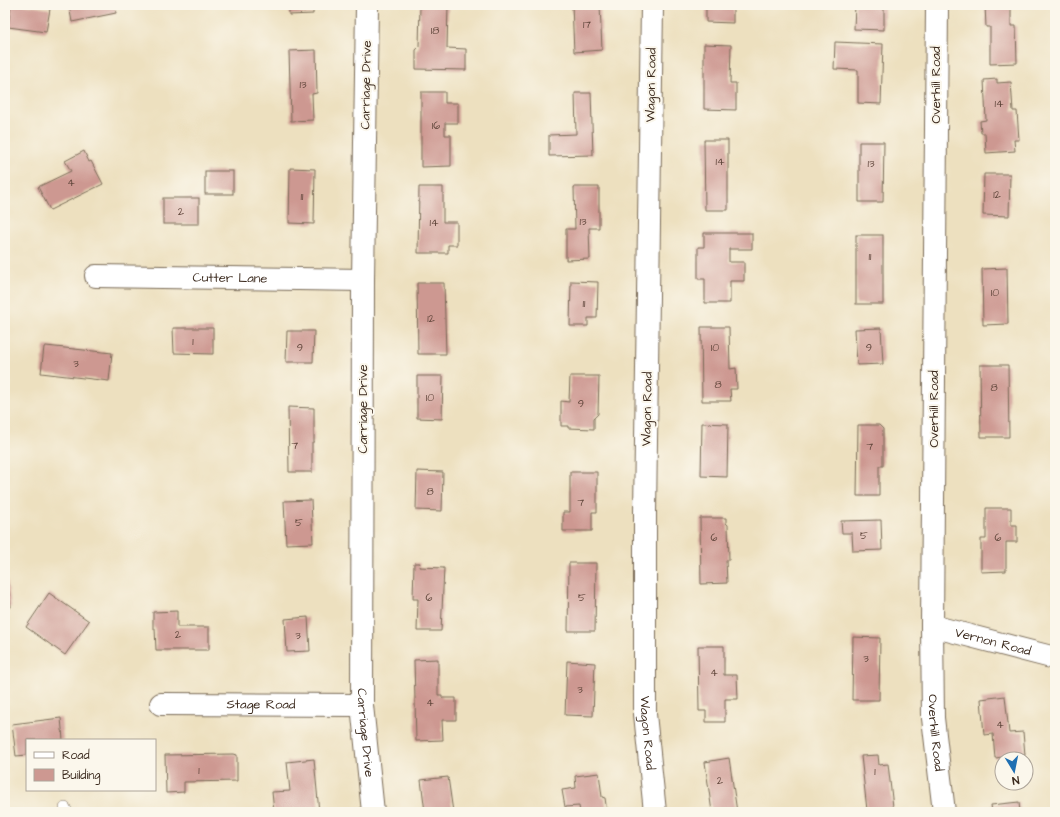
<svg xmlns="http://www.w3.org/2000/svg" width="1060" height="817" font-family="'Architects Daughter',sans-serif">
<rect width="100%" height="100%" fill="#fbf7ec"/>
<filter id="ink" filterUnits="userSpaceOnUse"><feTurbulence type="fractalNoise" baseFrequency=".025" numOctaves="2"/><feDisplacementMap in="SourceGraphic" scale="8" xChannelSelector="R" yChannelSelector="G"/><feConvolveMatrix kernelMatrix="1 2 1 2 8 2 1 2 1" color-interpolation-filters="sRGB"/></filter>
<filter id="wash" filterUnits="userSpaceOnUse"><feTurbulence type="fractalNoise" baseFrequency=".012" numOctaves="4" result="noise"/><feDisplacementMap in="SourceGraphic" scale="16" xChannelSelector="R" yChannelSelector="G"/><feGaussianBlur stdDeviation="0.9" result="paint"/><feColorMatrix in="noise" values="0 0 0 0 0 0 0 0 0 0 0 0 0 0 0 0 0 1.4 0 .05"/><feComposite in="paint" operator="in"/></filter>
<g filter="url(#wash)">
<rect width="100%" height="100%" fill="#ede0bf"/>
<g id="blocks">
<!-- building -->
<g fill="#cd9891">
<path d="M 11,5 L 26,5 L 50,9 L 46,32 L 8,27 Z"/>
<path d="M 69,5 L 122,5 L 122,6 L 115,7 L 116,13 L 72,22 Z"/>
<path d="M 289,5 L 313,5 L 313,14 L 289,15 Z"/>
<path d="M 420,5 L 448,5 L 447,48 L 466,49 L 466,70 L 416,69 L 416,50 L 419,47 Z"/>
<path d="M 572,5 L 600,5 L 602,50 L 574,52 Z"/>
<path d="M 706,5 L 733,5 L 733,23 L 706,22 Z"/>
<path d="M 855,5 L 884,5 L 884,30 L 854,29 Z"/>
<path d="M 985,5 L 1011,5 L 1011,26 L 1016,26 L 1017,63 L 990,64 L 990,27 L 986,27 Z"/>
<path d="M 835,42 L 883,44 L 881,104 L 858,103 L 858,70 L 834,69 Z"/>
<path d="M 704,44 L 731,45 L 730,83 L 736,83 L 736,110 L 704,109 Z"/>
<path d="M 316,50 L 317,93 L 312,94 L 313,120 L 291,121 L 289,51 Z"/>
<path d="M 997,79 L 997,83 L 1011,82 L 1013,111 L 1017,111 L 1019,140 L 1014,140 L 1015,151 L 986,153 L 985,133 L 981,133 L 980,121 L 986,120 L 984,80 Z"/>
<path d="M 421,92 L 445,92 L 445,103 L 458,103 L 458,123 L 445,123 L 445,135 L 451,135 L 451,166 L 421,167 Z"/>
<path d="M 575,93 L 591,93 L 593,155 L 549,156 L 549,135 L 576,134 Z"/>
<path d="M 704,140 L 728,140 L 728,210 L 705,210 Z"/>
<path d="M 859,142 L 884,142 L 883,202 L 859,202 Z"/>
<path d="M 84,151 L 89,162 L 91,161 L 103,184 L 50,210 L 38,187 L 71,171 L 65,161 Z"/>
<path d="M 290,168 L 315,169 L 314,224 L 289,223 Z"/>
<rect x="205" y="171" width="28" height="23"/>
<path d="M 984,174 L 1010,174 L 1009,216 L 983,215 Z"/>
<path d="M 419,187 L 443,187 L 443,222 L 457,222 L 457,245 L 448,245 L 448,253 L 418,253 Z"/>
<path d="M 574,187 L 599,187 L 599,228 L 589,228 L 590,259 L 566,260 L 566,229 L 575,229 Z"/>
<rect x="163" y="198" width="36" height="26"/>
<path d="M 704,233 L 752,233 L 752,249 L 729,249 L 729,262 L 744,262 L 744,281 L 730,281 L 730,303 L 705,303 L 705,279 L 698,279 L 698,247 L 704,247 Z"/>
<rect x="856" y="235" width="27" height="69"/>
<path d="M 1007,268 L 1008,324 L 983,325 L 982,269 Z"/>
<path d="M 571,281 L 598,282 L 597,318 L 588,318 L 588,326 L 570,326 Z"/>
<path d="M 417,283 L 444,283 L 446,354 L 418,354 Z"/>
<path d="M 701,327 L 729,327 L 730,369 L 736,368 L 737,389 L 730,389 L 731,401 L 702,401 Z"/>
<path d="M 173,328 L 213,328 L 213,354 L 174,353 Z"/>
<path d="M 881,328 L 883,364 L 857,365 L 855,329 Z"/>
<path d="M 287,331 L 314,331 L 313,362 L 286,362 Z"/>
<path d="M 46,346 L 112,353 L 109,381 L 41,373 L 44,347 Z"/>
<path d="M 980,365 L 1008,365 L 1009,437 L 981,437 Z"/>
<path d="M 417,376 L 443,376 L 442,419 L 417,418 Z"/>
<path d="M 570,376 L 599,376 L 598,414 L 594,418 L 594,429 L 568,428 L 568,426 L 561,426 L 561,401 L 569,402 Z"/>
<path d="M 288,407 L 314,408 L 314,442 L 312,442 L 312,472 L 289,472 Z"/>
<path d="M 702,423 L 728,424 L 727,477 L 701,476 Z"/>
<path d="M 858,425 L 879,425 L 883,429 L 883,466 L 879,466 L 879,496 L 857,496 Z"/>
<path d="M 417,471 L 443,472 L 442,511 L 416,510 Z"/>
<path d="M 570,472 L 597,472 L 597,512 L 592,512 L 592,531 L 563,531 L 563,512 L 570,512 Z"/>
<path d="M 311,500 L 313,543 L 286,544 L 284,501 Z"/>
<path d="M 986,508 L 1011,508 L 1011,525 L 1017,525 L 1017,542 L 1006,542 L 1006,571 L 981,572 L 981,539 L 986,539 Z"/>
<path d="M 700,518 L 726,518 L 726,523 L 728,525 L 729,560 L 726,560 L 727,583 L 701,584 Z"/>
<path d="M 881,520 L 882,550 L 853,551 L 852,533 L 842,533 L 841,521 Z"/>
<path d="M 414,563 L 420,563 L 419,567 L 444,568 L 441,631 L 417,631 L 418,599 L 413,599 Z"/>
<path d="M 569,563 L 596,563 L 595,631 L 568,631 Z"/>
<path d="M 5,566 L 11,607 L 5,608 Z"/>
<path d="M 49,593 L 89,621 L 65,655 L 26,627 Z"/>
<path d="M 177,611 L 177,627 L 209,627 L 209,650 L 156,650 L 155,628 L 153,628 L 153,612 Z"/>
<path d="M 308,617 L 310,651 L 287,652 L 285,619 Z"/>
<path d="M 853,637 L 880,638 L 879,700 L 852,700 Z"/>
<path d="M 698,646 L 724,646 L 724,675 L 737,675 L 738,699 L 725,699 L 725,722 L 706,722 L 706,711 L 699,711 Z"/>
<path d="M 438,659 L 438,695 L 442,695 L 442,698 L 456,698 L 456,720 L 442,720 L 443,740 L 416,741 L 414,660 Z"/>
<path d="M 567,661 L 595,663 L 593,716 L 565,715 Z"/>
<path d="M 1005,696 L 1009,733 L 1023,732 L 1025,755 L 995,758 L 993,734 L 984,735 L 981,699 Z"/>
<path d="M 61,718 L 63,740 L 27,740 L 27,755 L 16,756 L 12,724 Z"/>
<path d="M 234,754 L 237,755 L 237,781 L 184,782 L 184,792 L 166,793 L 165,755 Z"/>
<path d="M 878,755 L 879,765 L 888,764 L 893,807 L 867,810 L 861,756 Z"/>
<path d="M 729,758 L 737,812 L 712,812 L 705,762 Z"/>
<path d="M 314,759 L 319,812 L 274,812 L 272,792 L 290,791 L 287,762 Z"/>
<path d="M 599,773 L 602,797 L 605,798 L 607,812 L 580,812 L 579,806 L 565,807 L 562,790 L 576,788 L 575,776 Z"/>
<path d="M 448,777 L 453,812 L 425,812 L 421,780 Z"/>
<path d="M 1019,802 L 1020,812 L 992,812 L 991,805 Z"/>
</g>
</g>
</g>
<g filter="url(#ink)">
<use href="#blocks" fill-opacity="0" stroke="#796a56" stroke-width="1"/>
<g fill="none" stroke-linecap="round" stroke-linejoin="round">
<defs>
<path id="lane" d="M 65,808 L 67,812"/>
<g id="street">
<path id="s1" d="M 367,5 L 363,280 L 362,705 L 373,812"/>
<path id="s2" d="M 652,5 L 645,513 L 645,714 L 655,812"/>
<path id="s3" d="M 937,5 L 932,626 L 933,718 L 944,812"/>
<path id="s4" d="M 96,276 L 363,280"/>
<path id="s5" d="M 932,626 L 1055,658"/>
<path id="s6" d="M 161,704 L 362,705"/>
</g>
</defs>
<!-- lane casing -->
<use href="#lane" stroke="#796a56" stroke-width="12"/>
<!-- street casing -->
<use href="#street" stroke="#796a56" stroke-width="24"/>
<!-- lane -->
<use href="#lane" stroke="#fff" stroke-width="11"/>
<!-- street -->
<use href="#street" stroke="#fff" stroke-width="22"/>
</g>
</g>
<g text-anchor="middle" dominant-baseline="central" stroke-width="4" stroke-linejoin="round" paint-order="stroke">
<!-- number labels -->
<g font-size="11" fill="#60463b">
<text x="587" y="24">17</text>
<text x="435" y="30">18</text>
<text x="303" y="84">13</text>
<text x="999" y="103">14</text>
<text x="436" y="125">16</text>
<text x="720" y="161">14</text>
<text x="871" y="163">13</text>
<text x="71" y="182">4</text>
<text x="997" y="194">12</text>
<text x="302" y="196">11</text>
<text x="181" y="211">2</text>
<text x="583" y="221">13</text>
<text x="434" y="222">14</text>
<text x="870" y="256">11</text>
<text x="995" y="292">10</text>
<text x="584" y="303">11</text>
<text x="431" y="318">12</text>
<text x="193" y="341">1</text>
<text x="300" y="347">9</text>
<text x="715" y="347">10</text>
<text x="869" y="347">9</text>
<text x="76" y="363">3</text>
<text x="718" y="384">8</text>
<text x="994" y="387">8</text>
<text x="430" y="397">10</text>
<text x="581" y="403">9</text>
<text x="295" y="445">7</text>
<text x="870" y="446">7</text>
<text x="430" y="491">8</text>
<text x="581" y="502">7</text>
<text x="299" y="522">5</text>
<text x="864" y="535">5</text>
<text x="714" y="537">6</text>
<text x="998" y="537">6</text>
<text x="429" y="597">6</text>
<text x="582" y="597">5</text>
<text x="178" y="634">2</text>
<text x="298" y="635">3</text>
<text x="866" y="658">3</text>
<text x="714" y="672">4</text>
<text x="580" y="689">3</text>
<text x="430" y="702">4</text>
<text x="1000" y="724">4</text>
<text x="199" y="770">1</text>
<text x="875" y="771">1</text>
<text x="720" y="780">2</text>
</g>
<!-- street labels -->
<g font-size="13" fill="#3b2a1e" stroke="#fbf7ec">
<text transform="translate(366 85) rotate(-89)">Carriage Drive</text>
<text transform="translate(651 85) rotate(-89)">Wagon Road</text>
<text transform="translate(936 85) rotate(-90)">Overhill Road</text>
<text stroke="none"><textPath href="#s4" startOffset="134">Cutter Lane</textPath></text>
<text transform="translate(363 409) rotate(-90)">Carriage Drive</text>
<text transform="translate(647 409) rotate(-89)">Wagon Road</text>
<text transform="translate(934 409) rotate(-90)">Overhill Road</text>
<text stroke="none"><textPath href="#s5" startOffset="63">Vernon Road</textPath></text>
<text stroke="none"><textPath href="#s6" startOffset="100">Stage Road</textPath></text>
<text stroke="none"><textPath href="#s1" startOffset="728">Carriage Drive</textPath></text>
<text stroke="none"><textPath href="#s2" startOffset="728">Wagon Road</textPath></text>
<text stroke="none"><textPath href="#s3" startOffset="728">Overhill Road</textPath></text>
</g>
</g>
<!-- margin -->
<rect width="1060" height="817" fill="none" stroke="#fbf7ec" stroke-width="20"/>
<!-- legend -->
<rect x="26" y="739" width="130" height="52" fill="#fbf7ec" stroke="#aea59a"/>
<rect x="34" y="752" width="20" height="6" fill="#ffffff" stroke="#aea59a"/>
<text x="62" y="759" font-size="12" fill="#3b2a1e">Road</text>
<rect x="34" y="769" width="20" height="12" fill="#cd9891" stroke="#aea59a"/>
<text x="62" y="779" font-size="12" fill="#3b2a1e">Building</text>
<!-- north arrow -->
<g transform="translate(1014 771) rotate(170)"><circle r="19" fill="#fbf7ec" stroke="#aea59a"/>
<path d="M0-3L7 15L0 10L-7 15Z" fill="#1f6fb2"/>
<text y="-6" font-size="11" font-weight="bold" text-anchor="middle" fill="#3b2a1e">N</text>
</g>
</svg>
